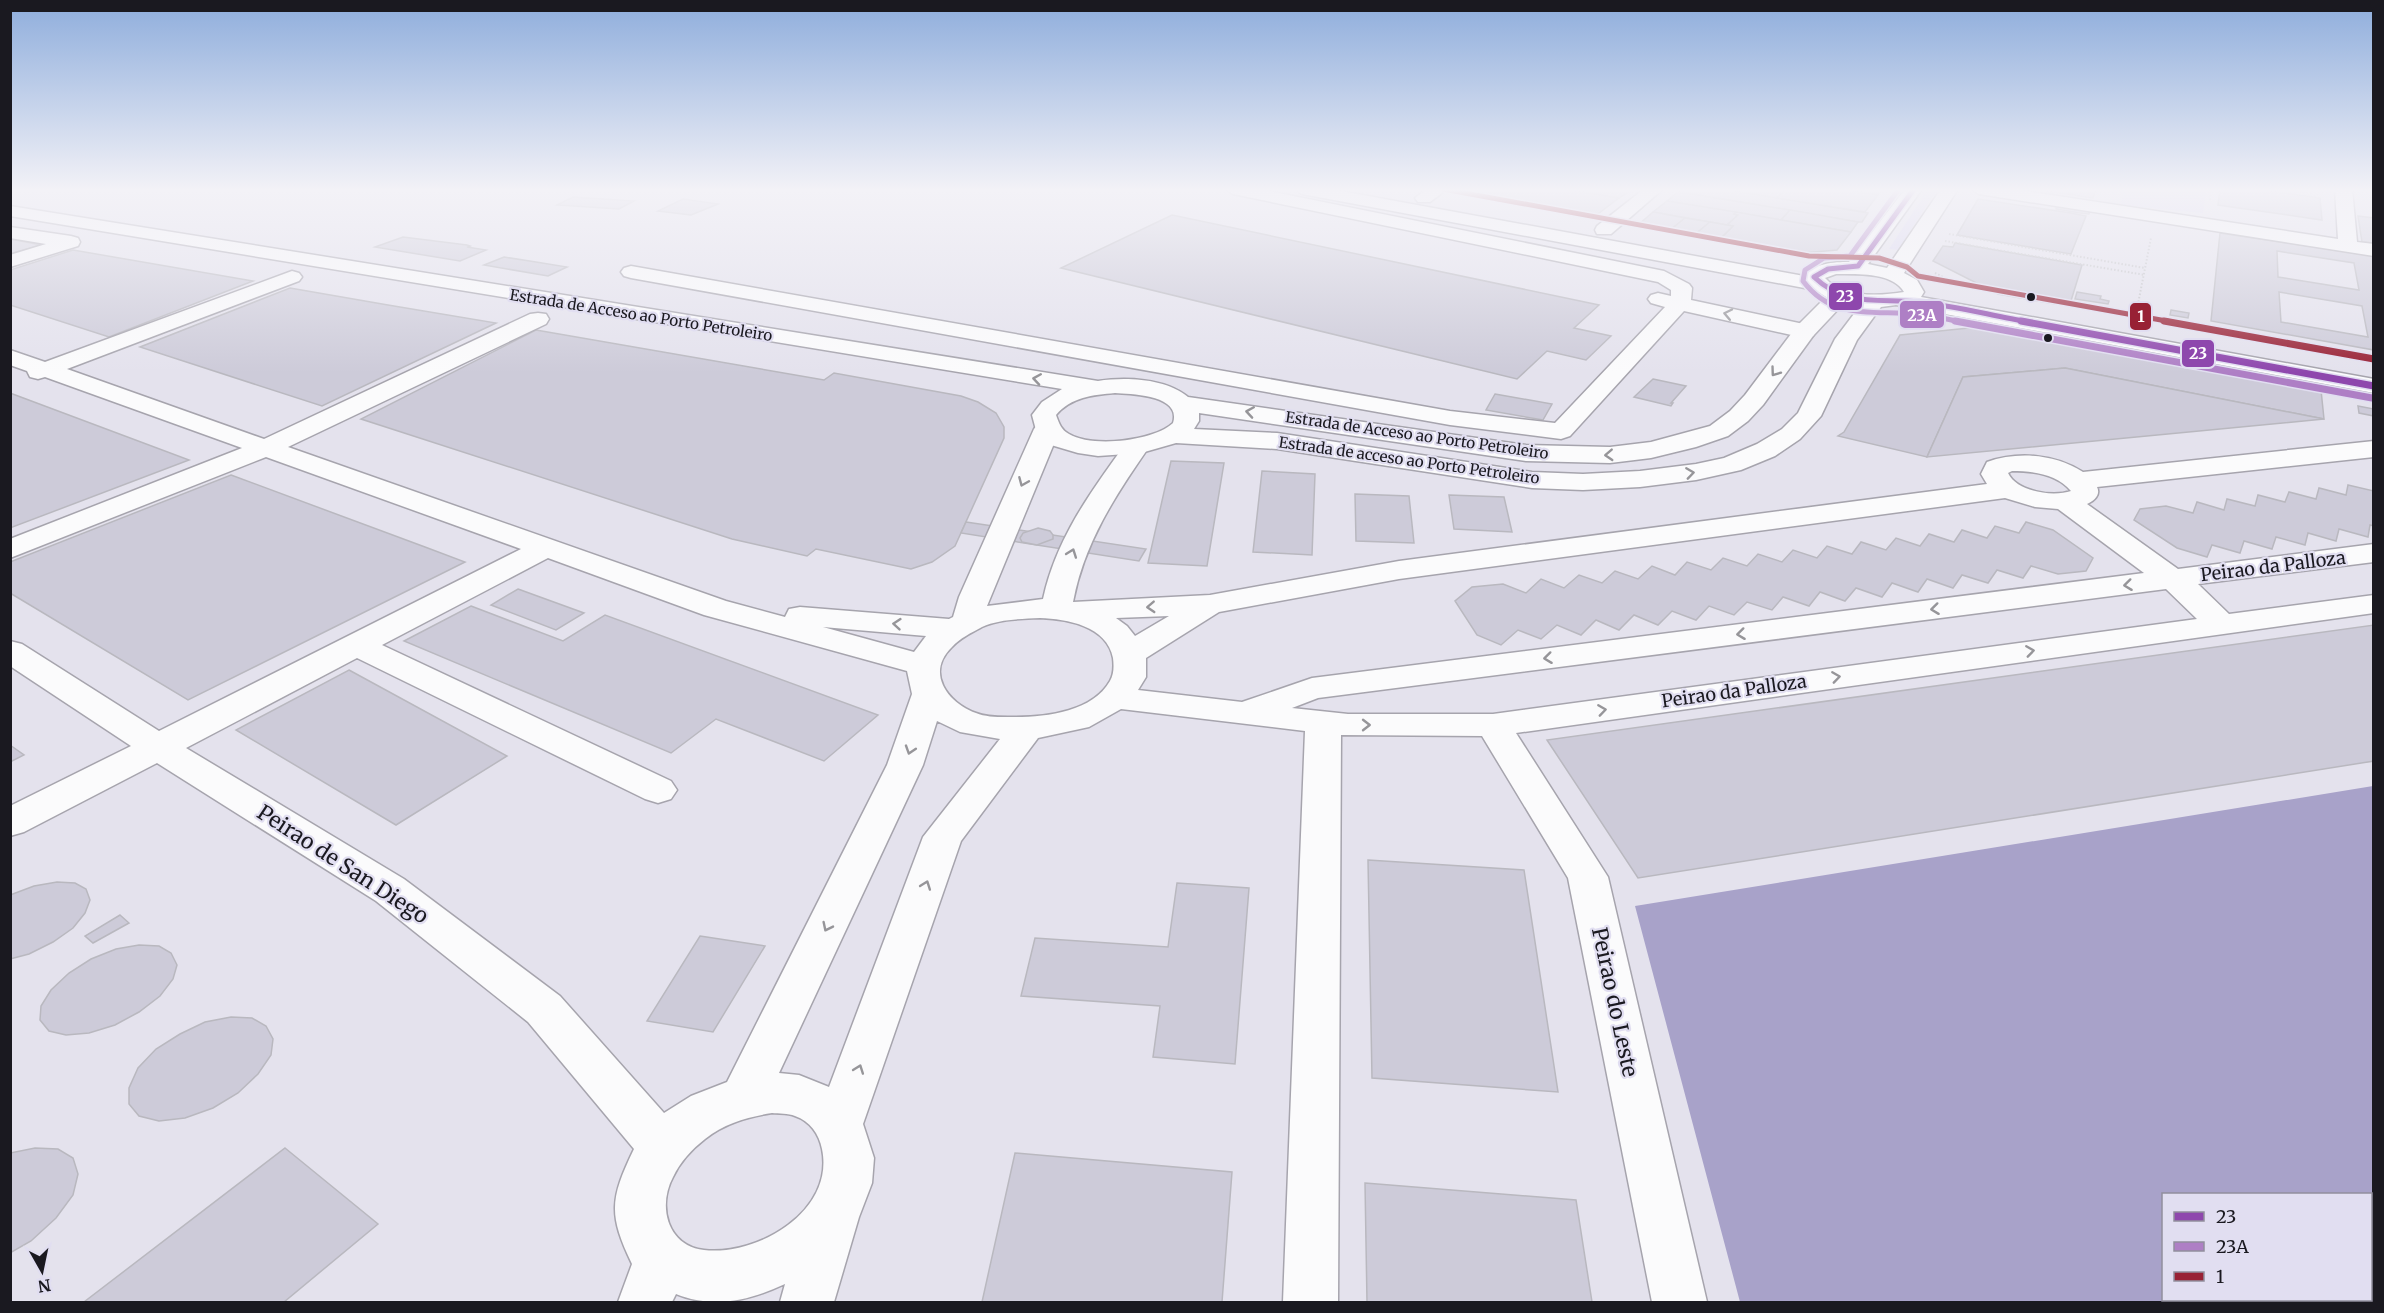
<svg xmlns="http://www.w3.org/2000/svg" width="2384" height="1313" font-family="Merriweather,serif">
<rect width="100%" height="100%" fill="#e4e2ed"/>
<!-- green -->
<g fill="#dad6f1">
<path d="M 1928,189 L 1937,189 L 1898,250 L 1889,249 Z"/>
<path d="M 2124,189 L 2206,189 L 2203,213 L 2120,205 Z"/>
</g>
<!-- water -->
<path fill="#a8a2c9" fill-rule="evenodd" d="M 2373,786 L 2373,1302 L 1740,1302 L 1635,906 ZM 2164,1194 L 2370,1194 L 2370,1300 L 2164,1300 Z"/>
<!-- building -->
<g fill="#cdcbd9" stroke="#b9b8bf" stroke-width="1.5" fill-rule="evenodd">
<path d="M 1464,189 L 1565,189 L 1619,198 L 1595,216 L 1587,217 L 1465,194 L 1461,191 Z"/>
<path d="M 1574,189 L 1634,189 L 1619,198 L 1572,190 Z"/>
<path d="M 1678,189 L 1724,189 L 1868,213 L 1862,222 L 1858,222 L 1676,191 Z"/>
<path d="M 1724,189 L 1786,189 L 1777,198 Z"/>
<path d="M 1786,189 L 1841,189 L 1878,195 L 1865,212 L 1777,198 Z"/>
<path d="M 1850,189 L 1882,189 L 1878,195 Z"/>
<path d="M 2034,189 L 2096,189 L 2093,198 Z"/>
<path d="M 2220,189 L 2257,189 L 2320,198 L 2322,220 L 2218,205 Z"/>
<path d="M 1678,192 L 1740,202 L 1790,210 L 1781,220 L 1667,201 Z"/>
<path d="M 573,197 L 634,201 L 619,209 L 557,205 Z"/>
<path d="M 683,199 L 718,204 L 691,215 L 658,211 Z"/>
<path d="M 1978,199 L 2071,213 L 2086,216 L 2071,254 L 1957,235 Z"/>
<path d="M 1667,201 L 1736,212 L 1734,214 L 1738,215 L 1727,225 L 1653,212 Z"/>
<path d="M 2057,206 L 2090,211 L 2089,214 L 2080,213 L 2056,209 Z"/>
<path d="M 1790,210 L 1802,212 L 1858,222 L 1851,232 L 1781,220 Z"/>
<path d="M 1653,212 L 1659,213 L 1685,218 L 1669,231 L 1638,225 Z"/>
<path d="M 1736,212 L 1781,220 L 1851,232 L 1837,250 L 1791,254 L 1718,241 L 1733,226 L 1727,225 L 1738,215 L 1734,214 Z"/>
<path d="M 1172,215 L 1599,305 L 1574,328 L 1611,336 L 1586,360 L 1547,351 L 1517,379 L 1061,268 Z"/>
<path d="M 2358,216 L 2374,218 L 2374,243 L 2362,242 Z"/>
<path d="M 1685,218 L 1710,222 L 1693,236 L 1669,231 Z"/>
<path d="M 1710,222 L 1727,225 L 1733,226 L 1718,241 L 1693,236 Z"/>
<path d="M 2220,233 L 2374,256 L 2374,350 L 2211,321 ZM 2277,251 L 2354,263 L 2359,290 L 2278,277 ZM 2279,292 L 2362,306 L 2368,337 L 2281,322 Z"/>
<path d="M 403,237 L 467,245 L 470,246 L 467,247 L 486,250 L 460,261 L 375,247 Z"/>
<path d="M 10,239 L 26,242 L 41,245 L 10,254 Z"/>
<path d="M 1955,243 L 2082,265 L 2070,304 L 2057,301 L 2055,304 L 1998,294 L 1933,261 L 1943,246 L 1953,247 Z"/>
<path d="M 73,250 L 253,281 L 109,337 L 10,305 L 10,270 Z"/>
<path d="M 504,257 L 536,262 L 567,267 L 548,276 L 484,265 Z"/>
<path d="M 290,288 L 388,305 L 496,323 L 322,406 L 140,347 Z"/>
<path d="M 2077,292 L 2101,296 L 2100,299 L 2109,301 L 2108,304 L 2075,299 Z"/>
<path d="M 2171,310 L 2189,313 L 2188,318 L 2170,315 Z"/>
<path d="M 1989,326 L 2321,390 L 2324,419 L 2065,368 L 1963,377 L 1927,457 L 1838,436 L 1844,432 L 1900,335 Z"/>
<path d="M 536,330 L 824,380 L 834,373 L 961,396 L 978,402 L 996,413 L 1004,427 L 1004,438 L 955,546 L 932,562 L 911,569 L 816,549 L 807,556 L 732,539 L 361,419 Z"/>
<path d="M 2065,368 L 2324,419 L 1927,457 L 1963,377 Z"/>
<path d="M 1653,379 L 1686,386 L 1671,403 L 1673,403 L 1671,406 L 1634,397 Z"/>
<path d="M 10,393 L 189,460 L 10,528 Z"/>
<path d="M 1495,394 L 1552,404 L 1543,420 L 1486,410 Z"/>
<path d="M 2358,406 L 2374,409 L 2374,416 L 2359,413 Z"/>
<path d="M 1171,461 L 1224,463 L 1207,566 L 1148,563 Z"/>
<path d="M 1262,471 L 1315,474 L 1312,555 L 1253,552 Z"/>
<path d="M 231,475 L 425,547 L 465,562 L 188,700 L 10,593 L 10,562 Z"/>
<path d="M 2348,485 L 2374,491 L 2374,526 L 2370,525 L 2368,537 L 2339,529 L 2336,541 L 2308,533 L 2305,545 L 2276,537 L 2272,549 L 2244,541 L 2240,553 L 2212,545 L 2207,557 L 2177,548 L 2134,520 L 2140,509 L 2166,506 L 2193,513 L 2197,502 L 2224,510 L 2227,499 L 2255,506 L 2258,495 L 2285,502 L 2289,492 L 2316,499 L 2319,488 L 2346,495 Z"/>
<path d="M 1355,494 L 1409,496 L 1414,543 L 1356,541 Z"/>
<path d="M 1449,495 L 1504,497 L 1512,532 L 1454,529 Z"/>
<path d="M 966,522 L 1146,549 L 1139,561 L 961,533 Z"/>
<path d="M 2026,522 L 2053,530 L 2093,558 L 2086,571 L 2058,574 L 2031,566 L 2023,578 L 1997,570 L 1988,583 L 1962,575 L 1953,588 L 1927,579 L 1918,592 L 1892,583 L 1882,597 L 1856,588 L 1845,601 L 1820,592 L 1809,606 L 1783,597 L 1772,610 L 1747,602 L 1734,615 L 1709,606 L 1696,620 L 1672,611 L 1658,625 L 1634,615 L 1619,630 L 1596,620 L 1581,635 L 1557,625 L 1541,639 L 1518,630 L 1501,645 L 1477,635 L 1455,601 L 1472,587 L 1503,584 L 1526,593 L 1541,579 L 1564,588 L 1579,575 L 1602,583 L 1615,571 L 1638,579 L 1652,566 L 1675,575 L 1687,562 L 1711,570 L 1723,558 L 1747,566 L 1758,554 L 1782,562 L 1793,550 L 1817,558 L 1827,546 L 1852,554 L 1861,542 L 1886,550 L 1896,538 L 1920,546 L 1929,534 L 1954,542 L 1962,530 L 1987,538 L 1995,526 L 2019,533 Z"/>
<path d="M 1038,528 L 1050,531 L 1053,535 L 1053,539 L 1037,545 L 1022,542 L 1020,538 L 1023,533 Z"/>
<path d="M 518,589 L 584,613 L 556,630 L 491,605 Z"/>
<path d="M 471,606 L 563,641 L 605,615 L 878,715 L 824,761 L 716,719 L 671,753 L 404,641 Z"/>
<path d="M 2374,625 L 2374,761 L 1638,878 L 1547,740 Z"/>
<path d="M 349,670 L 507,756 L 396,825 L 236,730 Z"/>
<path d="M 10,745 L 24,755 L 10,762 Z"/>
<path d="M 1368,860 L 1524,870 L 1558,1092 L 1372,1078 Z"/>
<path d="M 57,882 L 75,883 L 86,889 L 90,900 L 85,913 L 73,928 L 53,942 L 29,954 L 10,959 L 10,895 L 34,886 Z"/>
<path d="M 1177,883 L 1249,888 L 1235,1064 L 1153,1057 L 1160,1006 L 1021,996 L 1035,938 L 1168,947 Z"/>
<path d="M 120,915 L 129,923 L 93,943 L 85,936 Z"/>
<path d="M 700,936 L 765,946 L 713,1032 L 647,1021 Z"/>
<path d="M 139,945 L 159,946 L 171,953 L 177,965 L 173,979 L 160,996 L 139,1012 L 115,1025 L 89,1033 L 66,1035 L 49,1031 L 40,1020 L 41,1006 L 51,990 L 69,973 L 91,959 L 116,949 Z"/>
<path d="M 231,1017 L 252,1018 L 266,1026 L 273,1039 L 271,1055 L 258,1074 L 238,1093 L 213,1108 L 185,1118 L 159,1121 L 139,1116 L 129,1104 L 129,1088 L 138,1068 L 156,1049 L 180,1034 L 205,1022 Z"/>
<path d="M 35,1148 L 58,1149 L 73,1158 L 78,1174 L 73,1195 L 56,1218 L 31,1241 L 10,1253 L 10,1153 Z"/>
<path d="M 285,1148 L 378,1224 L 284,1302 L 84,1302 Z"/>
<path d="M 1015,1153 L 1232,1172 L 1222,1302 L 982,1302 Z"/>
<path d="M 1365,1183 L 1576,1200 L 1592,1302 L 1367,1302 Z"/>
</g>
<g fill="none" stroke-linecap="round" stroke-linejoin="round">
<defs>
<g id="minor">
<path d="M 1225,189 L 1259,189 L 1664,271 L 1689,284 L 1692,288 L 1691,300 L 1813,326 L 1816,331 L 1813,336 L 1805,338 L 1684,311 L 1570,436 L 1561,439 L 1450,425 L 631,278 L 624,276 L 621,272 L 624,268 L 631,266 L 1450,411 L 1555,423 L 1665,307 L 1651,303 L 1648,299 L 1651,295 L 1658,293 L 1671,296 L 1671,290 L 1658,282 L 1233,194 Z"/>
<path d="M 1427,189 L 1447,189 L 1430,202 L 1418,202 L 1415,198 Z"/>
<path d="M 1644,189 L 1663,189 L 1611,234 L 1597,234 L 1595,230 L 1597,226 Z"/>
<path d="M 1971,189 L 2013,189 L 2338,239 L 2335,189 L 2352,189 L 2357,242 L 2374,244 L 2374,256 L 1979,194 Z"/>
<path d="M 10,227 L 71,236 L 78,238 L 80,242 L 78,246 L 10,267 L 10,255 L 46,244 L 10,238 Z"/>
<path d="M 292,271 L 299,273 L 302,277 L 299,281 L 67,369 L 264,439 L 530,314 L 538,313 L 546,314 L 549,319 L 546,324 L 288,447 L 726,601 L 785,617 L 789,609 L 800,607 L 949,619 L 953,617 L 959,597 L 1034,429 L 1038,424 L 1047,421 L 1056,424 L 1060,429 L 987,606 L 1043,599 C 1056,539 1091,491 1127,442 L 1136,439 L 1145,442 L 1149,447 C 1115,496 1084,543 1073,602 L 1210,595 L 1399,561 L 1987,484 L 1981,474 L 1987,462 C 2018,451 2055,454 2083,472 L 2374,441 L 2374,457 L 2097,487 C 2101,495 2094,501 2087,504 L 2178,569 L 2374,544 L 2374,562 L 2198,584 L 2229,614 L 2374,595 L 2374,613 L 1516,733 L 1608,877 L 1707,1302 L 1652,1302 L 1568,878 L 1482,736 L 1341,735 L 1338,1302 L 1283,1302 L 1305,731 L 1121,709 L 1089,727 L 1038,738 L 961,841 L 863,1124 L 874,1158 L 872,1183 L 859,1217 L 834,1302 L 780,1302 L 785,1284 C 749,1301 713,1309 676,1294 L 672,1302 L 618,1302 L 632,1264 C 608,1214 610,1199 634,1149 L 528,1022 L 376,901 L 157,763 L 24,832 L 10,836 L 10,806 L 131,746 L 10,666 L 10,641 L 22,644 L 159,731 L 521,549 L 266,457 L 10,558 L 10,539 L 242,448 L 45,377 L 38,379 L 30,377 L 27,371 L 10,365 L 10,350 L 45,362 ZM 2012,471 C 2033,471 2057,474 2071,491 C 2053,497 2017,492 2008,473 ZM 2005,498 L 2035,507 L 2058,509 L 2144,573 L 1312,678 L 1242,702 L 1138,690 L 1146,677 L 1146,658 L 1219,612 L 1399,579 ZM 548,558 L 704,615 L 907,671 L 912,694 L 887,765 L 727,1082 L 691,1096 L 664,1113 L 560,996 L 404,879 L 186,748 L 357,658 L 645,799 L 658,803 L 671,799 L 677,790 L 671,781 L 382,645 ZM 2166,589 L 2197,619 L 1493,714 L 1348,714 L 1292,708 L 1318,698 ZM 1169,616 L 1135,636 L 1127,626 L 1116,618 ZM 1040,618 C 1067,619 1107,626 1113,658 C 1114,666 1114,674 1110,681 C 1093,711 1048,717 1016,717 C 1004,717 988,718 976,713 C 948,703 925,673 952,647 C 960,638 971,633 982,627 C 999,619 1021,619 1040,618 ZM 823,627 L 926,636 L 914,652 ZM 937,721 L 960,732 L 1000,739 L 923,837 L 829,1087 L 799,1075 L 779,1073 L 923,765 ZM 772,1113 C 779,1114 788,1113 795,1116 C 810,1121 819,1134 822,1149 C 835,1211 758,1256 704,1250 C 668,1246 657,1207 673,1177 C 680,1162 692,1149 705,1139 C 725,1123 748,1117 772,1113 Z"/>
</g>
<path id="major" d="M 1294,189 L 1330,189 L 1804,276 C 1815,263 1833,262 1849,262 L 1905,189 L 1922,189 L 1868,264 L 1887,268 L 1941,189 L 1958,189 L 1904,273 L 1917,280 L 1924,292 L 1921,297 L 2374,379 L 2374,393 L 1896,305 L 1881,307 L 1857,340 L 1821,416 L 1800,439 L 1775,456 L 1741,470 L 1696,480 L 1640,487 L 1583,490 L 1532,488 L 1277,449 L 1176,443 L 1141,453 L 1098,456 L 1078,453 L 1051,445 L 1036,430 L 1032,415 L 1042,402 L 1062,389 L 10,216 L 10,206 L 1098,381 C 1125,377 1165,378 1188,397 L 1526,445 L 1610,447 L 1651,442 L 1710,426 L 1730,411 L 1745,395 L 1797,326 L 1826,297 L 1815,290 L 1302,194 ZM 1836,274 C 1856,274 1893,272 1904,292 C 1879,296 1843,298 1825,278 ZM 1844,303 L 1860,306 L 1835,339 L 1798,413 L 1782,429 L 1757,444 L 1724,458 L 1696,464 L 1640,471 L 1583,474 L 1532,472 L 1277,433 L 1194,429 L 1199,421 L 1199,413 L 1526,461 L 1610,463 L 1651,458 L 1696,447 L 1728,436 L 1748,421 L 1763,405 L 1813,336 ZM 1115,393 C 1132,394 1182,395 1173,423 C 1154,441 1092,448 1069,434 C 1061,430 1059,423 1056,415 C 1071,397 1093,395 1115,393 Z"/>
</defs>
<!-- minor casing -->
<use href="#minor" stroke="#a6a4ad" stroke-width="3"/>
<!-- major casing -->
<use href="#major" stroke="#a6a4ad" stroke-width="3"/>
<!-- path -->
<g stroke="#c3c3c7" stroke-width="2" stroke-dasharray="1.5 2" stroke-linecap="butt">
<path d="M 2272,189 L 2318,195"/>
<path d="M 2210,200 L 2211,189"/>
<path d="M 1949,234 L 2145,268"/>
<path d="M 1945,241 L 2145,275"/>
<path d="M 1935,273 L 1955,283"/>
<path d="M 2135,319 L 2151,238"/>
</g>
<!-- minor -->
<use href="#minor" fill="#fbfbfc" fill-rule="evenodd"/>
<!-- major -->
<use href="#major" fill="#fbfbfc" fill-rule="evenodd"/>
<defs>
<path id="bus-1-far1" d="M 1914,189 L 1858,266 L 1828,269 L 1814,277 C 1847,308 1879,298 1919,302 C 1956,306 1993,316 2029,322"/>
<path id="bus-1" d="M 2021,321 L 2374,386"/>
<path id="bus-2-far1" d="M 1899,189 L 1850,256 L 1824,258 L 1805,270 L 1803,281 C 1833,321 1873,310 1917,314 C 1933,315 1948,320 1963,322"/>
<path id="bus-2" d="M 1955,321 L 2372,398"/>
<path id="bus-3-far1" d="M 1443,189 L 1809,256 L 1879,258 L 1907,267 L 1918,276 L 2172,322"/>
<path id="bus-3" d="M 2164,321 L 2374,359"/>
</defs>
<!-- bus-1-far1 casing -->
<use href="#bus-1-far1" stroke="#e1def1" stroke-width="8"/>
<!-- bus-1 casing -->
<use href="#bus-1" stroke="#e1def1" stroke-width="10"/>
<!-- bus-2-far1 casing -->
<use href="#bus-2-far1" stroke="#e1def1" stroke-width="8"/>
<!-- bus-2 casing -->
<use href="#bus-2" stroke="#e1def1" stroke-width="10"/>
<!-- bus-3-far1 casing -->
<use href="#bus-3-far1" stroke="#e1def1" stroke-width="8"/>
<!-- bus-3 casing -->
<use href="#bus-3" stroke="#e1def1" stroke-width="10"/>
<!-- bus-1-far1 -->
<use href="#bus-1-far1" stroke="#8e47ad" stroke-width="5"/>
<!-- bus-1 -->
<use href="#bus-1" stroke="#8e47ad" stroke-width="7"/>
<!-- bus-2-far1 -->
<use href="#bus-2-far1" stroke="#ae7fc5" stroke-width="5"/>
<!-- bus-2 -->
<use href="#bus-2" stroke="#ae7fc5" stroke-width="7"/>
<!-- bus-3-far1 -->
<use href="#bus-3-far1" stroke="#982135" stroke-width="5"/>
<!-- bus-3 -->
<use href="#bus-3" stroke="#982135" stroke-width="7"/>
</g>
<!-- one-way arrows -->
<defs><path id="oneway-chevron" d="M-2-3.5L2.5 0L-2 3.5" fill="none" stroke-width="1.6" stroke-linecap="round" stroke-linejoin="round" transform="scale(1.5)"/></defs>
<g stroke="#969599">
<use href="#oneway-chevron" transform="translate(1728 314) rotate(-168)"/>
<use href="#oneway-chevron" transform="translate(1775 372) rotate(126)"/>
<use href="#oneway-chevron" transform="translate(1037 379) rotate(-171)"/>
<use href="#oneway-chevron" transform="translate(1250 412) rotate(-171)"/>
<use href="#oneway-chevron" transform="translate(1609 455) rotate(177)"/>
<use href="#oneway-chevron" transform="translate(1690 473) rotate(-8)"/>
<use href="#oneway-chevron" transform="translate(1023 482) rotate(113)"/>
<use href="#oneway-chevron" transform="translate(1072 553) rotate(-70)"/>
<use href="#oneway-chevron" transform="translate(2128 585) rotate(173)"/>
<use href="#oneway-chevron" transform="translate(1151 607) rotate(177)"/>
<use href="#oneway-chevron" transform="translate(1935 609) rotate(173)"/>
<use href="#oneway-chevron" transform="translate(897 624) rotate(-175)"/>
<use href="#oneway-chevron" transform="translate(1741 634) rotate(173)"/>
<use href="#oneway-chevron" transform="translate(2030 651) rotate(-8)"/>
<use href="#oneway-chevron" transform="translate(1548 658) rotate(173)"/>
<use href="#oneway-chevron" transform="translate(1836 677) rotate(-8)"/>
<use href="#oneway-chevron" transform="translate(1602 710) rotate(-8)"/>
<use href="#oneway-chevron" transform="translate(1366 725)"/>
<use href="#oneway-chevron" transform="translate(910 750) rotate(108)"/>
<use href="#oneway-chevron" transform="translate(926 885) rotate(-70)"/>
<use href="#oneway-chevron" transform="translate(827 927) rotate(116)"/>
<use href="#oneway-chevron" transform="translate(859 1069) rotate(-70)"/>
</g>
<!-- sky -->
<linearGradient id="sky" x2="0" y2="1"><stop stop-color="#8eaddc"/><stop offset="0.51" stop-color="#f3f2f7"/><stop offset="1" stop-color="#f3f2f7" stop-opacity="0"/></linearGradient>
<rect width="2384" height="373" fill="url(#sky)"/>
<!-- markers -->
<g fill="#1a1920" stroke="#e1def1" stroke-width="2">
<circle cx="2031" cy="297" r="5"/>
<circle cx="2048" cy="338" r="5"/>
</g>
<g text-anchor="middle" dominant-baseline="central" stroke-width="4.5" stroke-linejoin="round" paint-order="stroke">
<!-- far-street labels -->
<g font-size="15" fill="#1a1920" stroke="#e1def1">
<text transform="translate(641 315) rotate(9)">Estrada de Acceso ao Porto Petroleiro</text>
<text transform="translate(1417 435) rotate(8)">Estrada de Acceso ao Porto Petroleiro</text>
<text transform="translate(1409 460) rotate(8)">Estrada de acceso ao Porto Petroleiro</text>
</g>
<!-- street labels -->
<g font-size="18" fill="#1a1920" stroke="#e1def1">
<text transform="translate(2273 566) rotate(-7)">Peirao da Palloza</text>
<text transform="translate(1734 691) rotate(-8)">Peirao da Palloza</text>
</g>
<!-- near-street labels -->
<g font-size="21" fill="#1a1920" stroke="#e1def1">
<text transform="translate(343 864) rotate(33)">Peirao de San Diego</text>
<text transform="translate(1615 1002) rotate(78)">Peirao do Leste</text>
</g>
</g>
<g stroke="#e1def1" stroke-width="2">
<rect x="1828" y="282" width="35" height="29" rx="6" fill="#8e47ad"/>
<rect x="1899" y="300" width="46" height="29" rx="6" fill="#ae7fc5"/>
<rect x="2129" y="302" width="23" height="29" rx="6" fill="#982135"/>
<rect x="2181" y="339" width="34" height="29" rx="6" fill="#8e47ad"/>
</g>
<g font-size="16" text-anchor="middle" font-weight="bold" fill="#fff">
<text x="1845" y="302">23</text>
<text x="1922" y="321">23A</text>
<text x="2141" y="322">1</text>
<text x="2198" y="359">23</text>
</g>
<!-- border -->
<rect width="2384" height="1313" fill="none" stroke="#1a1920" stroke-width="24"/>
<!-- legend -->
<rect x="2162" y="1193" width="210" height="108" fill="#e1def1" stroke="#918f9d" stroke-width="1.5"/>
<rect x="2174" y="1212" width="30" height="9" fill="#8e47ad" stroke="#918f9d" stroke-width="1.5"/>
<text x="2216" y="1223" font-size="18" fill="#1a1920">23</text>
<rect x="2174" y="1242" width="30" height="9" fill="#ae7fc5" stroke="#918f9d" stroke-width="1.5"/>
<text x="2216" y="1253" font-size="18" fill="#1a1920">23A</text>
<rect x="2174" y="1272" width="30" height="9" fill="#982135" stroke="#918f9d" stroke-width="1.5"/>
<text x="2216" y="1283" font-size="18" fill="#1a1920">1</text>
<!-- north arrow -->
<g transform="translate(42 1271) rotate(171)" stroke="#e1def1" stroke-width="4.5" paint-order="stroke">
<path d="M0-4.5L10 22L0 15L-10 22Z" fill="#1a1920"/>
<text y="-9" font-size="16" font-weight="bold" text-anchor="middle" fill="#1a1920">N</text>
</g>
</svg>
